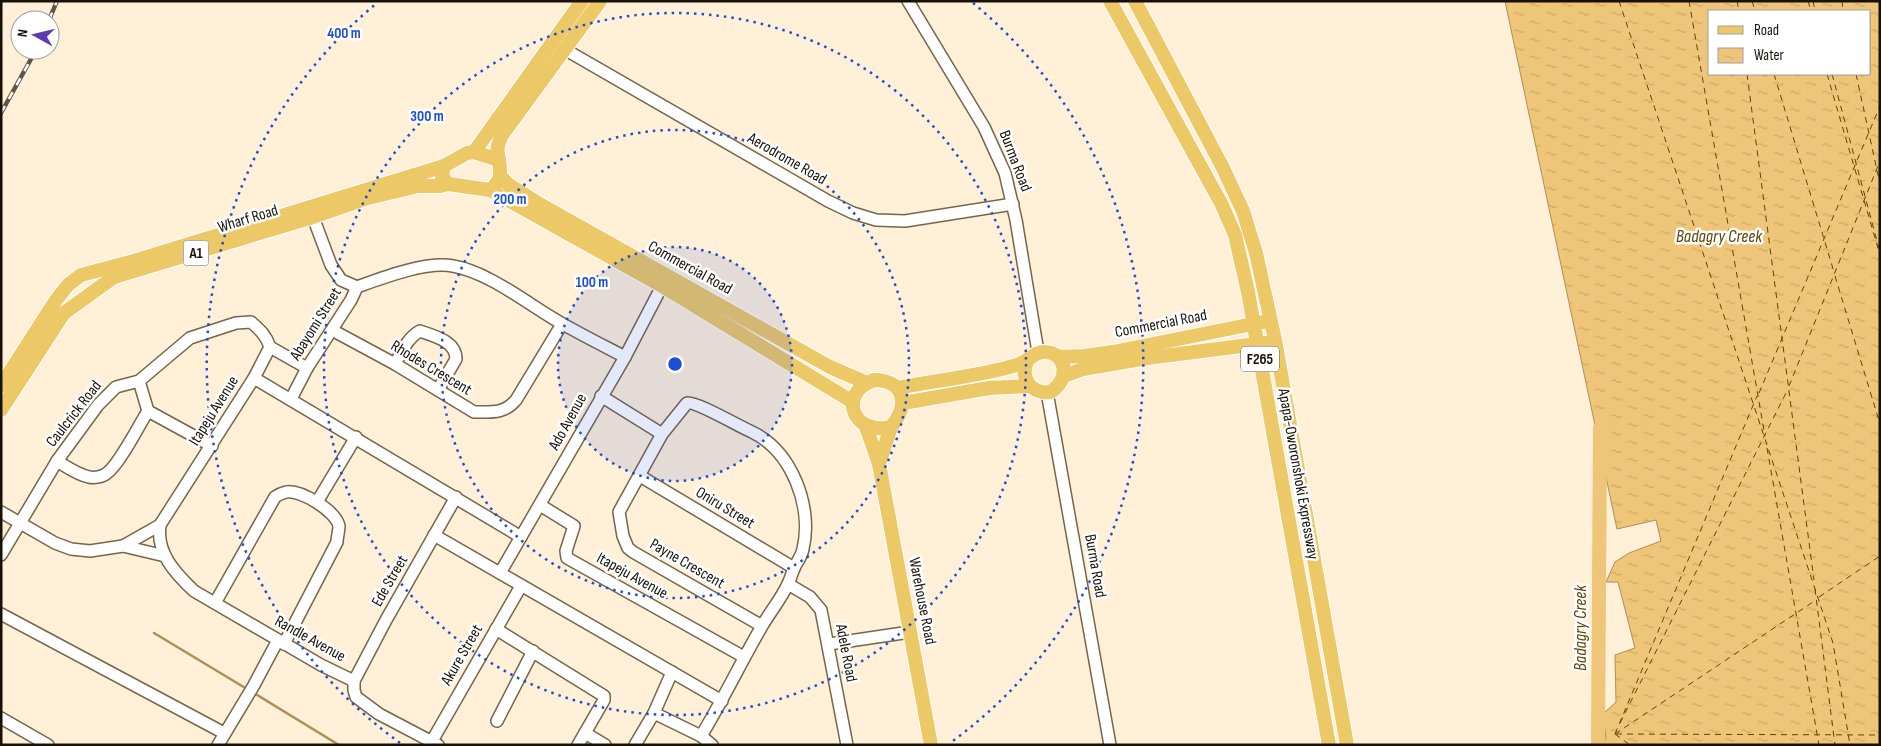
<svg xmlns="http://www.w3.org/2000/svg" width="1881" height="746" font-family="'Sofia Sans Condensed',sans-serif">
<defs>
<pattern id="water-ripples" width="26" height="14" patternUnits="userSpaceOnUse" patternTransform="scale(1.25)"><rect width="26" height="14" fill="#efc579"/><path d="M2 4q2-2 4 0t4 0M15 11q2-2 4 0t4 0" fill="none" stroke="#cca867"/></pattern>
</defs>
<rect width="100%" height="100%" fill="#fff0d7"/>
<!-- water -->
<path fill="url(#water-ripples)" stroke="#ae8f56" fill-rule="evenodd" d="M 1505,1 L 1880,1 L 1880,745 L 1602,745 L 1606,739 L 1603,714 L 1616,702 L 1615,655 L 1635,648 L 1618,582 L 1606,582 L 1615,562 L 1629,553 L 1661,541 L 1656,520 L 1617,529 ZM 1710,11 L 1870,11 L 1870,74 L 1710,74 Z"/>
<g fill="none" stroke-linecap="round" stroke-linejoin="round">
<!-- stream -->
<g stroke="#ae8f56" stroke-width="2.5">
<path d="M 154,633 L 247,689"/>
<path d="M 254,693 L 339,745"/>
</g>
<!-- river -->
<path stroke="#efc579" stroke-width="14" d="M 1598,745 L 1600,428"/>
<!-- ferry -->
<g stroke="#5f4403" stroke-width="1" stroke-dasharray="6 5" stroke-linecap="butt">
<path d="M 1619,1 L 1833,643 L 1850,745"/>
<path d="M 1689,1 L 1765,436"/>
<path d="M 1737,1 L 1739,11"/>
<path d="M 1752,1 L 1755,11"/>
<path d="M 1808,1 L 1811,11"/>
<path d="M 1813,1 L 1815,11"/>
<path d="M 1842,1 L 1843,11"/>
<path d="M 1747,74 L 1814,580"/>
<path d="M 1774,74 L 1834,272"/>
<path d="M 1827,74 L 1880,255"/>
<path d="M 1832,74 L 1880,252"/>
<path d="M 1856,74 L 1880,184"/>
<path d="M 1835,276 L 1880,424"/>
<path d="M 1789,386 L 1880,161"/>
<path d="M 1759,393 L 1880,106"/>
<path d="M 1767,448 L 1819,745"/>
<path d="M 1815,589 L 1835,745"/>
<path d="M 1819,597 L 1880,556"/>
<path d="M 1620,723 L 1788,389"/>
<path d="M 1615,734 L 1757,396"/>
<path d="M 1615,734 L 1630,745"/>
<path d="M 1615,734 L 1816,600"/>
<path d="M 1616,734 L 1880,735"/>
</g>
<defs>
<g id="minor">
<path d="M 908,1 L 984,127 L 1005,173 L 1016,220 L 1038,352"/>
<path d="M 559,46 L 828,201 L 853,213 L 876,220 L 905,221 L 1013,204"/>
<path d="M 313,217 L 331,265 L 341,280 L 357,287"/>
<path d="M 332,330 L 395,364 L 474,412 C 492,412 504,414 516,400 L 562,324"/>
<path d="M 395,364 C 401,353 408,337 420,331 C 434,336 456,341 456,359 L 438,390"/>
<path d="M 254,378 L 521,537"/>
<path d="M 139,381 L 148,411 L 212,446"/>
<path d="M 1047,392 L 1110,745"/>
<path d="M 601,396 L 662,434"/>
<path d="M 291,399 L 307,368 L 351,300 L 357,287 C 382,278 426,261 453,266 C 489,272 529,305 561,323 C 582,335 604,346 625,357"/>
<path d="M 57,461 C 67,467 78,475 89,477 C 94,478 103,477 107,473 C 119,465 139,425 148,411"/>
<path d="M 640,476 L 794,568"/>
<path d="M 317,502 L 356,437"/>
<path d="M 540,505 L 574,526 L 566,551 L 567,558 L 744,657"/>
<path d="M 1,512 L 55,543 L 71,549 L 90,551 L 123,546 L 160,525 L 254,378 L 270,347"/>
<path d="M 160,525 C 156,553 175,573 194,591 L 321,665 L 354,681"/>
<path d="M 434,535 L 722,701"/>
<path d="M 123,546 L 165,556"/>
<path d="M 1,555 L 57,461 L 98,405 L 116,387 L 139,381 L 190,338 L 236,323 L 251,322 C 260,330 266,335 270,347 L 307,368"/>
<path d="M 500,573 L 625,357 L 662,286"/>
<path d="M 788,584 L 810,597 L 821,610 L 847,745"/>
<path d="M 215,603 L 275,497 C 278,495 282,493 286,492 C 300,489 336,511 339,526 C 339,531 337,537 337,542 L 284,644"/>
<path d="M 1,614 L 224,733"/>
<path d="M 496,629 L 604,696 L 604,700 L 578,745"/>
<path d="M 829,644 L 910,632"/>
<path d="M 654,713 L 701,736 L 712,745"/>
<path d="M 1,718 L 48,745"/>
<path d="M 497,721 L 533,651"/>
<path d="M 585,733 L 605,745"/>
<path d="M 701,736 C 723,700 741,662 762,626 C 770,612 781,599 788,584 C 791,578 792,572 795,566 C 798,561 802,555 803,549 C 813,507 792,451 752,432 C 740,427 696,401 687,403 L 662,434 L 619,512 L 623,536 L 628,548 L 633,552 L 762,626"/>
<path d="M 432,741 L 521,586"/>
<path d="M 218,745 L 254,685 L 278,640"/>
<path d="M 438,745 L 379,714 L 356,697 L 354,690 L 354,681 L 386,620 L 456,497"/>
<path d="M 635,745 L 654,713 L 672,672"/>
</g>
<g id="major">
<path d="M 1110,1 L 1222,205 L 1235,235 L 1248,292 L 1329,745"/>
<path d="M 1135,1 L 1223,168 L 1243,211 L 1256,253 L 1275,340 L 1347,745"/>
<path d="M 474,152 L 582,1"/>
<path d="M 474,152 L 499,160 C 501,175 502,179 490,190 L 448,184 L 442,176 L 444,166 L 467,153 Z"/>
<path d="M 499,160 C 496,149 498,144 502,135 L 600,1"/>
<path d="M 501,177 L 509,185 L 536,202 L 830,367 L 867,383"/>
<path d="M 490,190 L 662,286 L 853,402"/>
<path d="M 1058,357 L 1084,356 L 1113,352 L 1263,322"/>
<path d="M 1064,376 L 1083,369 L 1147,358 L 1265,343"/>
<path d="M 874,380 C 906,380 909,407 891,427 C 851,436 838,392 874,380 Z"/>
<path d="M 1,386 L 56,300 L 68,285 L 81,275 L 134,261 L 444,166"/>
<path d="M 897,388 C 933,381 970,377 1006,368 C 1013,366 1022,364 1027,360 C 1033,356 1037,352 1044,352 C 1068,352 1070,381 1050,392 C 1030,394 1019,377 1028,359"/>
<path d="M 903,403 L 989,388 L 1029,386"/>
<path d="M 1,410 L 64,313 L 114,277 L 313,217 L 368,198 L 418,186 L 440,186 L 448,184"/>
<path d="M 866,427 L 879,464 L 931,745"/>
<path d="M 879,464 L 891,427"/>
</g>
</defs>
<!-- minor casing -->
<use href="#minor" stroke="#756549" stroke-width="14"/>
<!-- major casing -->
<use href="#major" stroke="#fff" stroke-width="16"/>
<!-- minor -->
<use href="#minor" stroke="#fff" stroke-width="11"/>
<!-- major -->
<use href="#major" stroke="#ecc866" stroke-width="14"/>
<defs>
<g id="rail">
<path d="M 49,20 L 57,1"/>
<path d="M 1,113 L 36,50"/>
</g>
</defs>
<!-- rail casing -->
<use href="#rail" stroke="#5e5546" stroke-width="4.5"/>
<!-- rail -->
<use href="#rail" stroke="#fff" stroke-width="2.5" stroke-dasharray="8" stroke-linecap="butt"/>
</g>
<!-- distance rings -->
<circle cx="675" cy="364" r="117" fill="#1d4ed8" fill-opacity=".12"/>
<g fill="none" stroke="#1d4ed8" stroke-width="2.5" stroke-dasharray="2.5 5">
<circle cx="675" cy="364" r="117"/>
<circle cx="675" cy="364" r="234"/>
<circle cx="675" cy="364" r="351"/>
<path d="M400 743A468 468 0 0 1 377 3M973 3A468 468 0 0 1 950 743"/>
</g>
<g text-anchor="middle" dominant-baseline="central" stroke-width="5" stroke-linejoin="round" paint-order="stroke">
<!-- shield labels -->
<g fill="#fff" stroke="#5d5851" stroke-width="1">
<rect x="183.5" y="240.5" width="25" height="25" rx="4"/>
<rect x="1241" y="346.5" width="38" height="25" rx="4"/>
</g>
<g font-size="15" font-weight="bold" fill="#171106">
<text x="196" y="253">A1</text>
<text x="1260" y="359">F265</text>
</g>
<!-- street labels -->
<g font-size="16" fill="#171106" stroke="#fff">
<text transform="translate(787 159) rotate(30)">Aerodrome Road</text>
<text transform="translate(1015 161) rotate(69)">Burma Road</text>
<text transform="translate(248 219) rotate(-17)">Wharf Road</text>
<text transform="translate(690 268) rotate(29)">Commercial Road</text>
<text transform="translate(316 324) rotate(-58)">Abayomi Street</text>
<text transform="translate(1161 324) rotate(-11)">Commercial Road</text>
<text transform="translate(431 368) rotate(31)">Rhodes Crescent</text>
<text transform="translate(214 411) rotate(-58)">Itapeju Avenue</text>
<text transform="translate(74 414) rotate(-52)">Caulcrick Road</text>
<text transform="translate(568 422) rotate(-61)">Ado Avenue</text>
<text transform="translate(1298 474) rotate(80)">Apapa-Oworonshoki Expressway</text>
<text transform="translate(725 508) rotate(31)">Oniru Street</text>
<text transform="translate(687 564) rotate(30)">Payne Crescent</text>
<text transform="translate(1095 566) rotate(80)">Burma Road</text>
<text transform="translate(632 576) rotate(29)">Itapeju Avenue</text>
<text transform="translate(390 581) rotate(-60)">Ede Street</text>
<text transform="translate(922 601) rotate(79)">Warehouse Road</text>
<text transform="translate(310 639) rotate(29)">Randle Avenue</text>
<text transform="translate(846 653) rotate(79)">Adele Road</text>
<text transform="translate(462 655) rotate(-60)">Akure Street</text>
</g>
<!-- water labels -->
<g font-size="18" font-style="italic" fill="#5f4403" stroke="#fff">
<text x="1719" y="236">Badagry Creek</text>
<text transform="translate(1580 628) rotate(-90)">Badagry Creek</text>
</g>
</g>
<circle cx="675" cy="364" r="8" fill="#1d4ed8" stroke="#fff" stroke-width="2.5"/>
<g font-size="15" text-anchor="middle" font-weight="bold" fill="#1d4ed8" stroke="#fff" stroke-width="5" stroke-linejoin="round" paint-order="stroke">
<text x="344" y="38">400 m</text>
<text x="427" y="121">300 m</text>
<text x="510" y="204">200 m</text>
<text x="592" y="287">100 m</text>
</g>
<!-- border -->
<rect width="1881" height="746" fill="none" stroke="#171106" stroke-width="5"/>
<!-- legend -->
<rect x="1708" y="10" width="162" height="65" fill="#ffffff" stroke="#a2a09b"/>
<rect x="1718" y="26" width="25" height="8" fill="#ecc866" stroke="#a2a09b"/>
<text x="1754" y="35" font-size="15" fill="#171106">Road</text>
<rect x="1718" y="48" width="25" height="15" fill="url(#water-ripples)" stroke="#a2a09b"/>
<text x="1754" y="60" font-size="15" fill="#171106">Water</text>
<!-- north arrow -->
<g transform="translate(35 35) rotate(278)"><circle r="24" fill="#ffffff" stroke="#a2a09b"/>
<path d="M0-4L9 19L0 12L-9 19Z" fill="#5f3ab2"/>
<text y="-8" font-size="14" font-weight="bold" text-anchor="middle" fill="#171106">N</text>
</g>
</svg>
